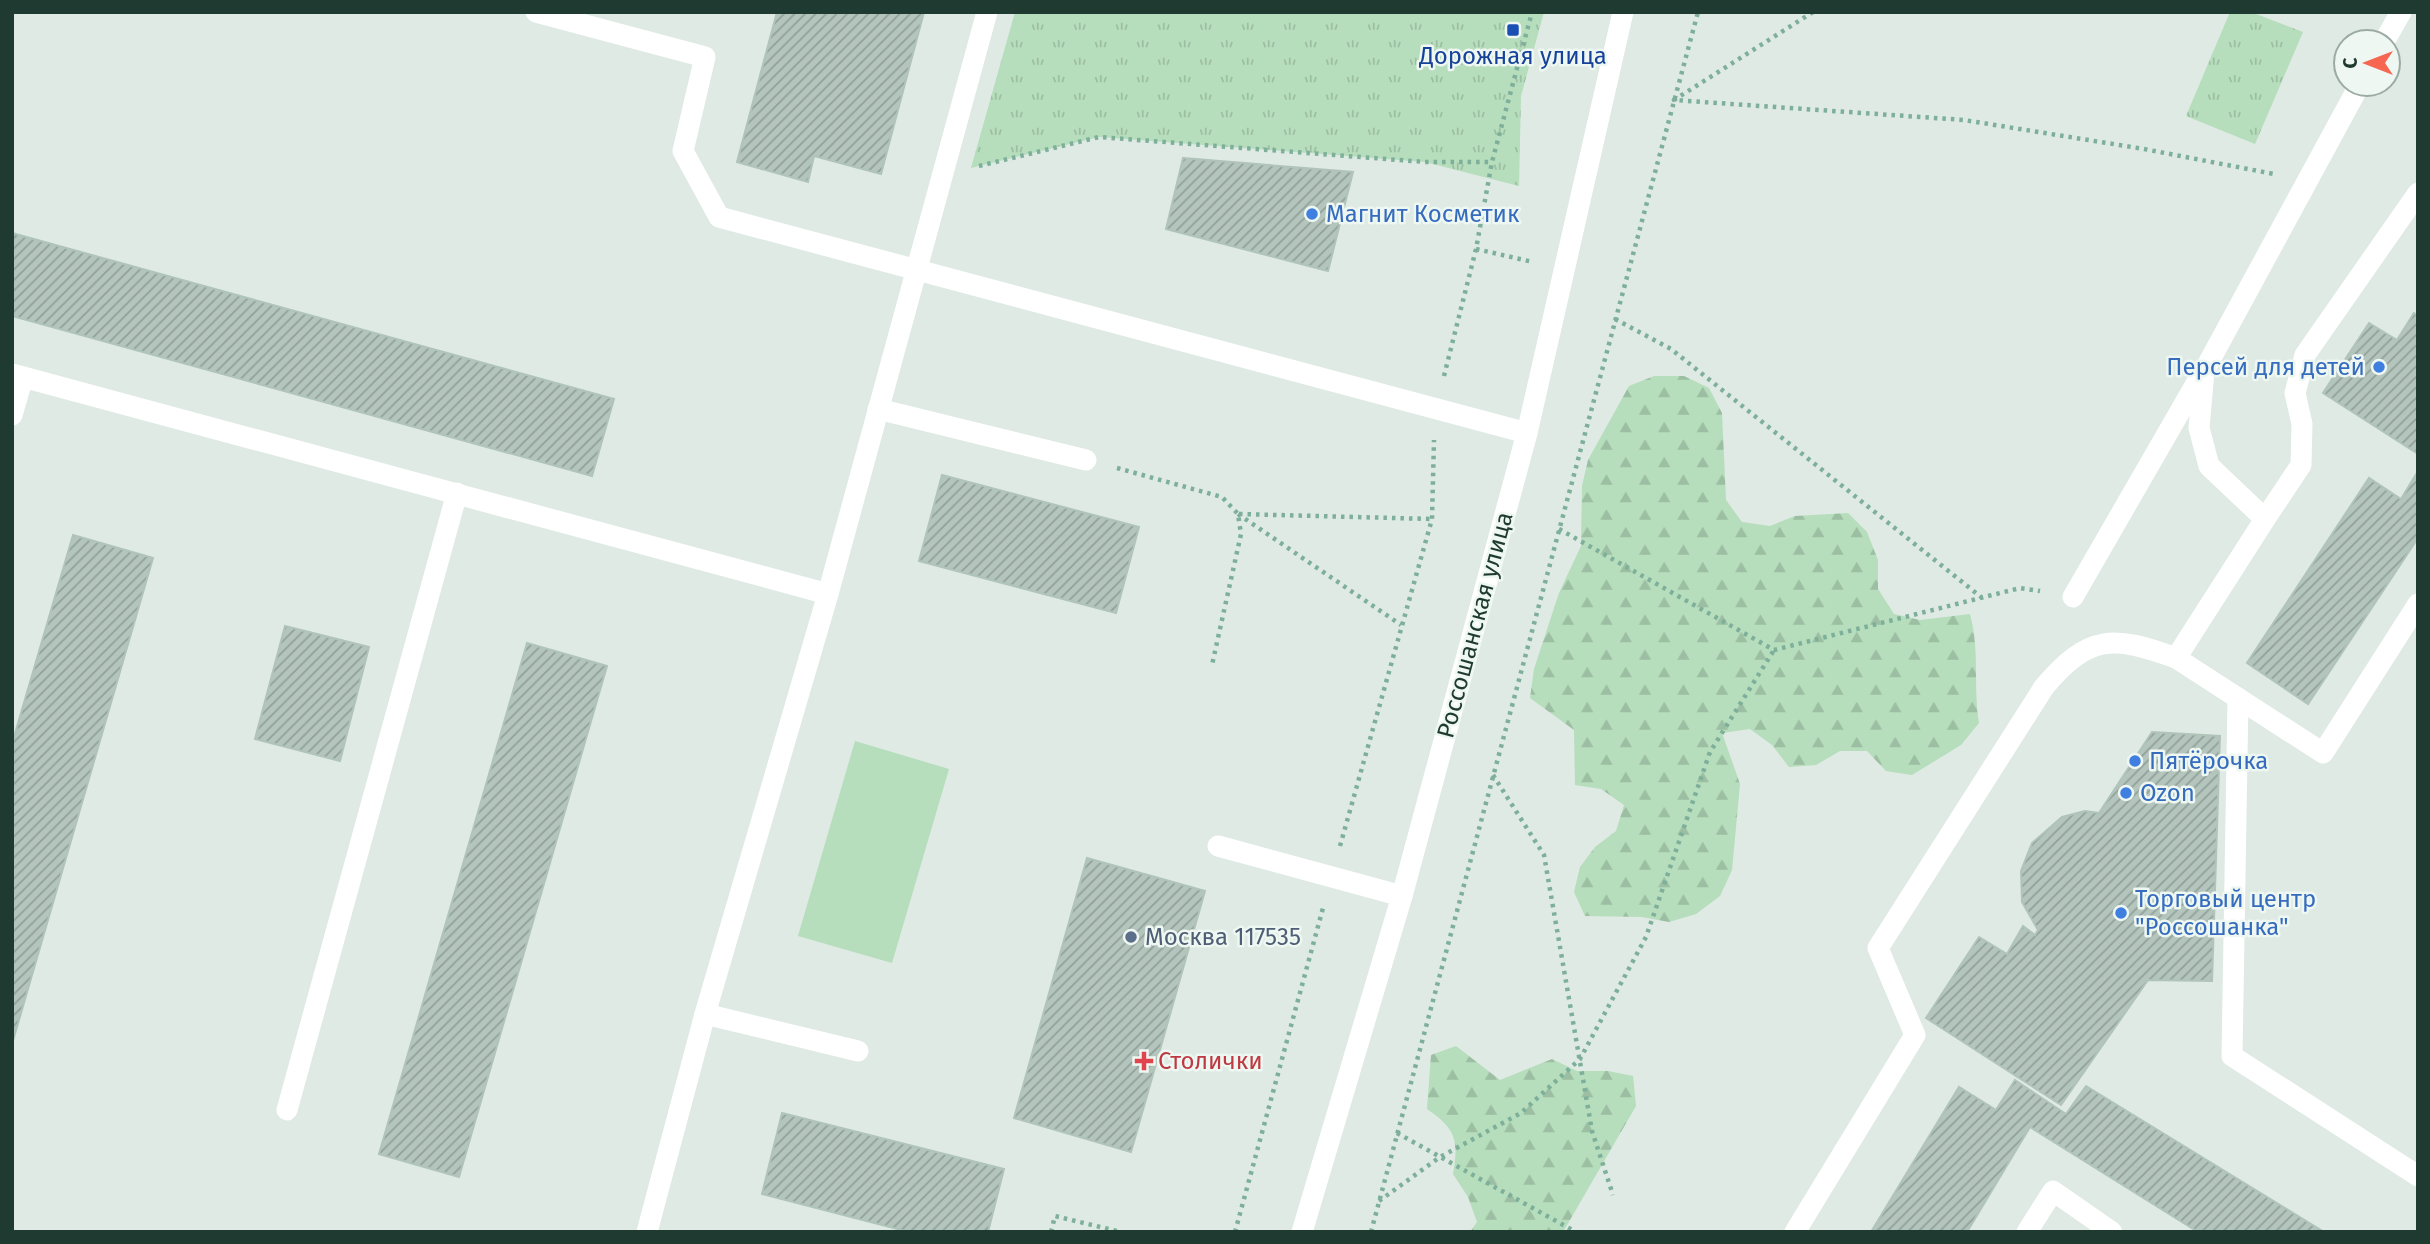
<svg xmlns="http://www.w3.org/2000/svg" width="2430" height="1244" font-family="'Fira Sans',sans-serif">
<defs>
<pattern id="grass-tufts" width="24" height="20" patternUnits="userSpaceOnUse" patternTransform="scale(1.75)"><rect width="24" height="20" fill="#b6ddbc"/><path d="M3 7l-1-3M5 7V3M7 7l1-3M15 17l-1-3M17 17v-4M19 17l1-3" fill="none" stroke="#9cbea2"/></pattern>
<pattern id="forest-firs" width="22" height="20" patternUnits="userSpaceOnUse" patternTransform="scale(1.75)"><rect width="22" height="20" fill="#b6ddbc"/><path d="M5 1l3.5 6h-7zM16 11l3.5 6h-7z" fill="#9cbea2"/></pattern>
<pattern id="building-hatch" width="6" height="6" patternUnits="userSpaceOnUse" patternTransform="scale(1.75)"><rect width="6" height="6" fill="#b3c5bc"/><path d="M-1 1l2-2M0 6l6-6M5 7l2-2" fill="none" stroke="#91a199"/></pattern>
</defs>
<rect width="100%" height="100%" fill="#deeae3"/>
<!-- grass -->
<g fill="url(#grass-tufts)">
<path d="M 1015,12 L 1544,12 L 1521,96 L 1519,186 L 1425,162 L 1099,137 L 971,168 Z"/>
<path d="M 2230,12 L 2251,12 L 2303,32 L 2255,144 L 2186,116 Z"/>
</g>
<!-- forest -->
<g fill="url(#forest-firs)">
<path d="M 1654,376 L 1684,376 L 1709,388 L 1722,413 L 1726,500 L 1742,522 L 1770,526 L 1795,516 L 1848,513 L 1867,532 L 1878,560 L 1878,589 L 1894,614 L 1920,620 L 1970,614 C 1980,652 1973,684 1979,723 L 1961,745 L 1912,775 L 1886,771 L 1867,751 L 1840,751 L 1816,765 L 1789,767 L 1772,745 L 1750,729 L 1722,733 L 1740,784 L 1732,870 L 1720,896 L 1696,914 L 1669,922 L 1642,917 L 1585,916 L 1574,892 L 1580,867 L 1595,847 L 1616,831 L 1624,805 L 1601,789 L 1575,785 L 1574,730 L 1530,698 L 1534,669 L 1559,593 L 1581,546 L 1582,486 L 1588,460 L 1629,386 Z"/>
<path d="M 1456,1046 L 1500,1080 L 1552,1059 L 1577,1071 L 1608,1071 L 1633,1076 L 1636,1106 L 1563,1232 L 1470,1232 L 1477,1222 L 1468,1197 L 1453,1174 C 1459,1140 1456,1129 1427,1109 L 1431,1055 Z"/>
</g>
<!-- garden -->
<path fill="#b6ddbc" d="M 855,741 L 949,769 L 892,963 L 798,936 Z"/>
<!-- building -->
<g fill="url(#building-hatch)" stroke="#b0c4ba" stroke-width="2">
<path d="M 777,12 L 924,12 L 881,174 L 814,156 L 808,182 L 737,162 Z"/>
<path d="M 1183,158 L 1353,172 L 1328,271 L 1166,229 Z"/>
<path d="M 12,233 L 614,399 L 592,476 L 12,316 Z"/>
<path d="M 2414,313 L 2418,316 L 2418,454 L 2323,393 L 2369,323 L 2397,340 Z"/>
<path d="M 2418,471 L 2418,538 L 2308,704 L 2247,663 L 2369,478 L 2401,499 Z"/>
<path d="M 942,475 L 1139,527 L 1116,613 L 919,561 Z"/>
<path d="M 73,535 L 153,558 L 12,1044 L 12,744 Z"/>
<path d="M 285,626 L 369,647 L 340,761 L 255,739 Z"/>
<path d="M 527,643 L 607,666 L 459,1177 L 379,1154 Z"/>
<path d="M 2152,732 L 2220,736 L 2212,981 L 2148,980 L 2061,1105 L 1926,1018 L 1979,937 L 2007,954 L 2023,926 L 2035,935 L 2038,930 L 2022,902 L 2021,871 L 2032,843 L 2062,817 L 2085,811 L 2099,813 Z"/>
<path d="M 1087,858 L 1205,891 L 1131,1152 L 1014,1118 Z"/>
<path d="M 2015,1080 L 2066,1114 L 2086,1086 L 2324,1232 L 2198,1232 L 2030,1127 L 1967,1232 L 1871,1232 L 1959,1087 L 1996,1110 Z"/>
<path d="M 782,1113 L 1004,1169 L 988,1232 L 909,1232 L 762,1194 Z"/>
</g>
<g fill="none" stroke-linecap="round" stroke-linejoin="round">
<!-- path -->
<g stroke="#7daf9a" stroke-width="4.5" stroke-dasharray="3.5 5" stroke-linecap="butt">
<path d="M 1813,12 L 1674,100 L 1964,120 L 2144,149 L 2274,174"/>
<path d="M 979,166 L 1099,137 L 1425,162 L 1492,162"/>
<path d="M 1476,249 L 1533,262"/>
<path d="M 1615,319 L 1671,349 L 1981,597"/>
<path d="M 1444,376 L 1476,249 L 1492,162 L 1532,12"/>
<path d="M 1117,468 L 1222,497 L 1238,514 L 1241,534 L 1212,665"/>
<path d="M 1238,514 L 1401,625"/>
<path d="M 1239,514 L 1432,519"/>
<path d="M 1559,529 L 1774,650 L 2020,588 L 2040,591"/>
<path d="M 1493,775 L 1544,855 L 1592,1131 L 1613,1195"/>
<path d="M 1340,846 L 1432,519 L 1434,440"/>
<path d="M 1397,1133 L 1576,1232"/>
<path d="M 1379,1201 L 1440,1157 L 1521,1113 L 1580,1059 L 1646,937 L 1710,752 L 1774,650"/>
<path d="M 1051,1232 L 1055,1216 L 1121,1232"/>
<path d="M 1235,1232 L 1323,908"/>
<path d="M 1371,1232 L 1698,12"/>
</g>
<!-- minor -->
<g stroke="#fff" stroke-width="21">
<path d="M 536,12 L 705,57 L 683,151 L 719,217 L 1527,433"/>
<path d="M 2384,42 L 2401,12"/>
<path d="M 2360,84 L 2204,371 L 2199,428 L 2209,466 L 2265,519 L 2176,658 L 2323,753 L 2418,604"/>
<path d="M 12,374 L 828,594"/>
<path d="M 878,409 L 1086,460"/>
<path d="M 12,415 L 23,377"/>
<path d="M 2265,519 L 2301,465 L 2302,424 L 2295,393 L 2305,355 L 2418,193"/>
<path d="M 2073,597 L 2201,375"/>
<path d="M 2238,698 L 2232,1056 L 2418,1176"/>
<path d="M 1218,846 L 1402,896"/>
<path d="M 705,1014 L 858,1051"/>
<path d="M 287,1110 L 457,493"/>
<path d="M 647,1232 L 705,1014 L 828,594 L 987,12"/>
<path d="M 1302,1232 L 1402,896 L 1527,433 L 1623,12"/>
<path d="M 1795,1232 L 1915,1035 L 1878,948 L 2044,687 C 2089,634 2113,635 2176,658"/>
<path d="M 2027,1232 L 2053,1191 L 2112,1232"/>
</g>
</g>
<!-- markers -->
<rect fill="#1a4fb4" stroke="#eef7f2" stroke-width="2.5" x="1506" y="23" width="14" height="14" rx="3.5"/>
<g fill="#3f7fe0" stroke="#eef7f2" stroke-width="2.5">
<circle cx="1312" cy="214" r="7"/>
<circle cx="2379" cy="367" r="7"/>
<circle cx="2135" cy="761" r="7"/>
<circle cx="2126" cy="793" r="7"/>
<circle cx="2121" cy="913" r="7"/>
</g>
<circle fill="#5c6f8a" stroke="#eef7f2" stroke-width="2.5" cx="1131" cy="937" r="7"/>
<path fill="#e0444e" stroke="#eef7f2" stroke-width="2.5" d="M1140.5 1050.5h7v7h7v7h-7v7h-7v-7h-7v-7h7z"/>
<g text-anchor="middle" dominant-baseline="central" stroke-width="5" stroke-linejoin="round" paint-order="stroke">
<!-- transit labels -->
<g font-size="24" fill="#164399" stroke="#eef7f2">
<text x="1513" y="56">Дорожная улица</text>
</g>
<!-- shop labels -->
<g font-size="24" fill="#366cbe" stroke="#eef7f2" text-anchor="start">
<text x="1326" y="214">Магнит Косметик</text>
<text x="2365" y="367" text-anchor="end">Персей для детей</text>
<text x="2149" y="761">Пятёрочка</text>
<text x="2140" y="793">Ozon</text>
<text x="2135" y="899">Торговый центр<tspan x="2135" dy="28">"Россошанка"</tspan></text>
</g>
<!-- street labels -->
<g font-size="24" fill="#1f3a30" stroke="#eef7f2">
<text transform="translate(1475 625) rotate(-75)">Россошанская улица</text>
</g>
<!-- service labels -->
<g font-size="24" fill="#4e5e75" stroke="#eef7f2" text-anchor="start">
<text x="1145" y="937">Москва 117535</text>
</g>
<!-- health labels -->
<g font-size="24" fill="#be3a42" stroke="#eef7f2" text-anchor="start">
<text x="1158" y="1061">Столички</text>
</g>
</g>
<!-- border -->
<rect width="2430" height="1244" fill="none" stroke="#1f3a30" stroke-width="28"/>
<!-- north arrow -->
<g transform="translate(2367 63) rotate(270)"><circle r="33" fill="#eef7f2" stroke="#9baba4" stroke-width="2"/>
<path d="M0-5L12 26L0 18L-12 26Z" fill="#f76650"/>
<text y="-10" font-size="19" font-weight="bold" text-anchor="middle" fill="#1f3a30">С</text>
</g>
</svg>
